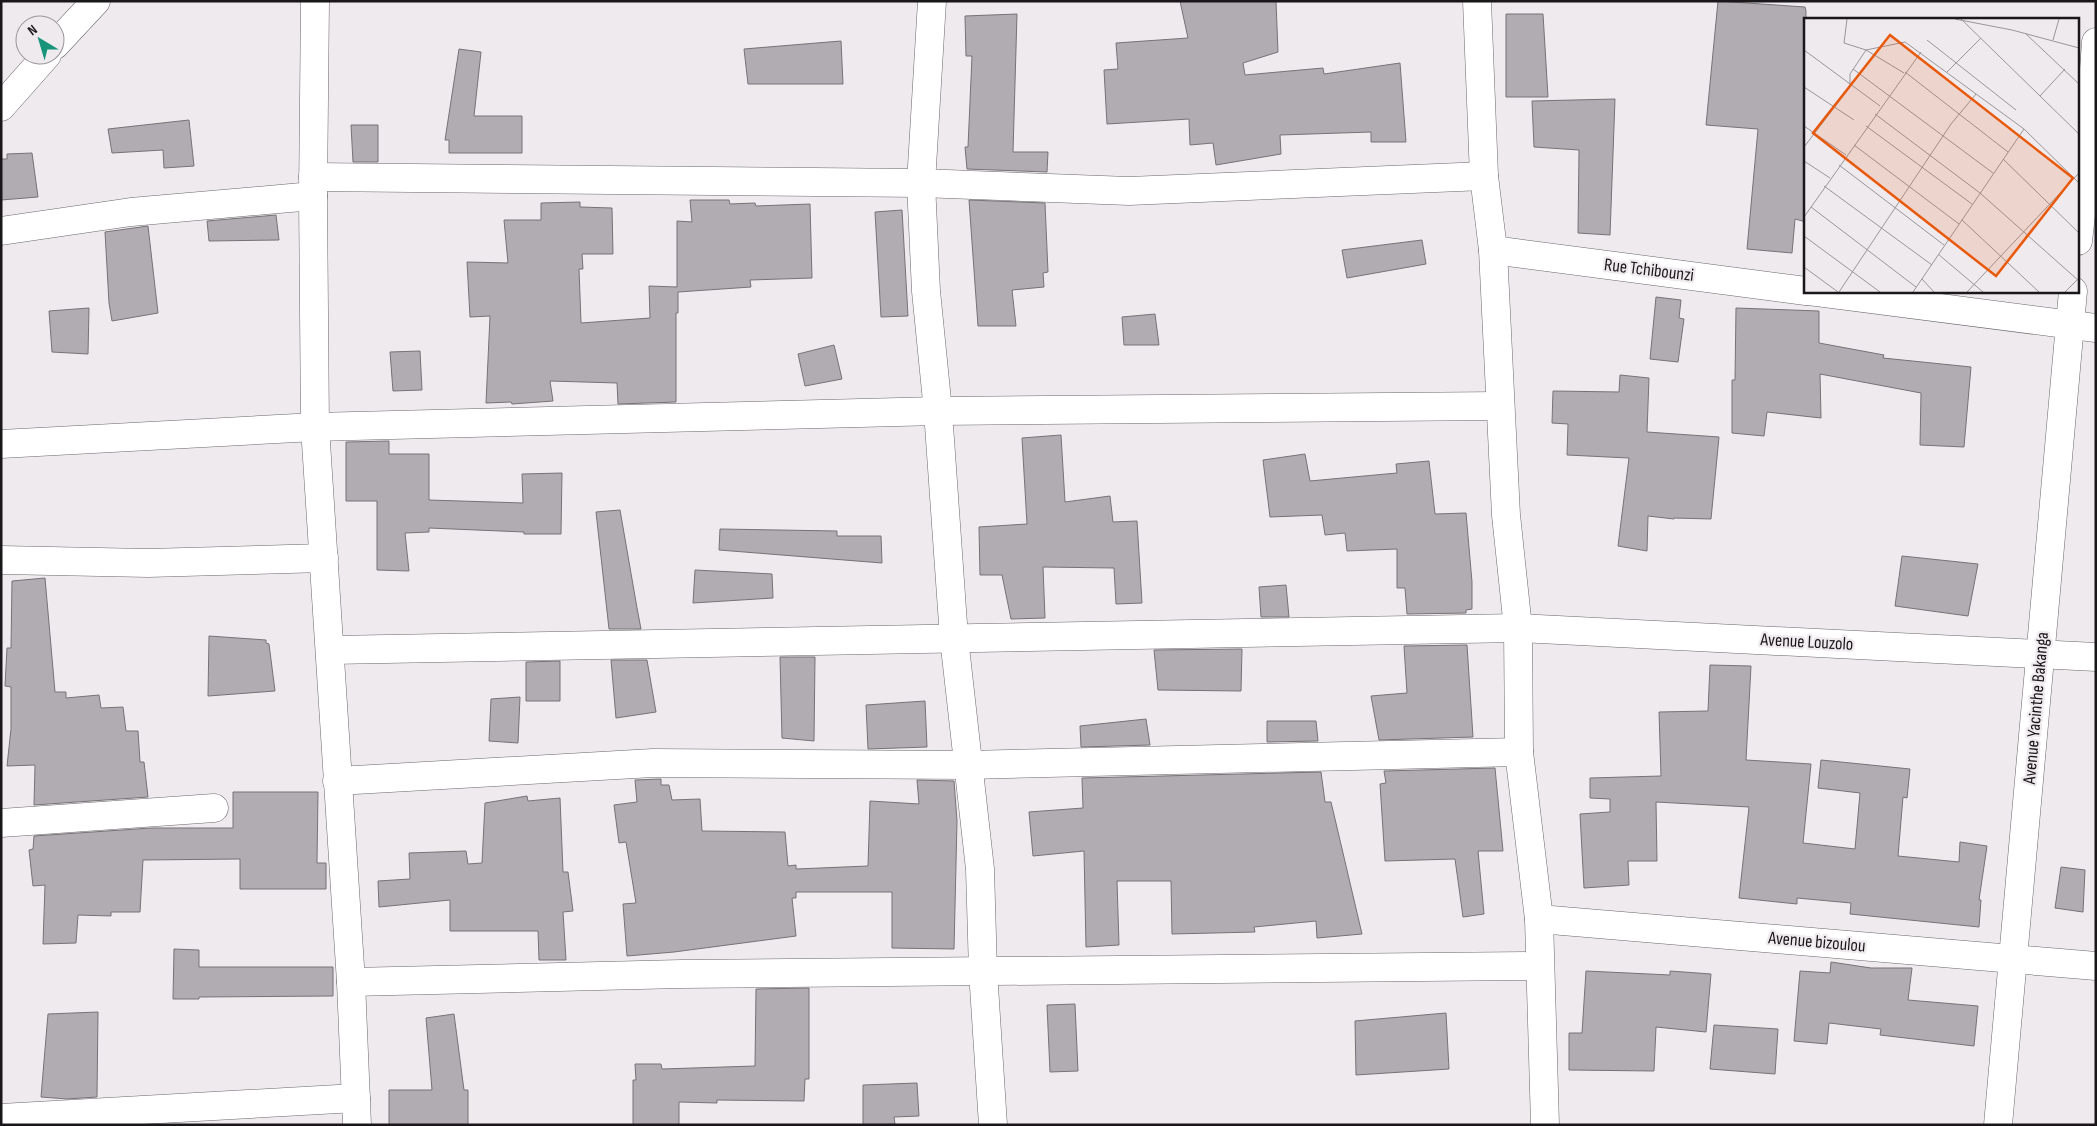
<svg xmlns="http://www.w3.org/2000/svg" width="2097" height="1126" font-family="'Sofia Sans Condensed',sans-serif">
<rect width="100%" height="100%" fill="#eeeaee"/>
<!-- building -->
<g fill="#b1acb1" stroke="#767276">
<path d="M 1180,1 L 1276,1 L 1278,52 L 1243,63 L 1245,75 L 1323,68 L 1324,74 L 1400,63 L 1406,142 L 1371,142 L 1371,132 L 1280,135 L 1281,154 L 1216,165 L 1213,143 L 1190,145 L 1189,119 L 1107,124 L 1104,70 L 1118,69 L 1116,43 L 1188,38 Z"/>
<path d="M 1718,1 L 1805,7 L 1806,11 L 1806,222 L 1795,219 L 1792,253 L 1747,249 L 1758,129 L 1706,125 Z"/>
<path d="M 1017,14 L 1013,152 L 1048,152 L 1047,172 L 967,169 L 965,147 L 968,147 L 972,56 L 966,56 L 965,16 Z"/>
<path d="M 1506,14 L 1543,14 L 1548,97 L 1506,97 Z"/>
<path d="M 841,41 L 843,84 L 748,84 L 744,49 Z"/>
<path d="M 459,49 L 481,52 L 474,116 L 522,116 L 522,153 L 449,153 L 449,140 L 445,140 Z"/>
<path d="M 1615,99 L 1610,235 L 1578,233 L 1579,150 L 1534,147 L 1532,101 Z"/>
<path d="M 189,120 L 194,166 L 164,168 L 163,150 L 112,153 L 108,129 Z"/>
<path d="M 351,125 L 378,125 L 378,162 L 353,162 Z"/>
<path d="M 32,153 L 38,197 L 1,200 L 1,159 L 7,159 L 7,154 Z"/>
<path d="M 690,200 L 729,200 L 730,204 L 755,203 L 756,206 L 810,204 L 812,278 L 750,280 L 751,287 L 678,292 L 678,313 L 676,313 L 676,402 L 618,404 L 617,383 L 550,381 L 553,401 L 512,404 L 511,402 L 486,403 L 490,316 L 470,317 L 467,262 L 508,263 L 504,220 L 541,220 L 541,203 L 580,202 L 580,207 L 612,208 L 613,254 L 582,254 L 583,269 L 579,269 L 581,323 L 650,318 L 649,286 L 677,287 L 677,221 L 692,222 Z"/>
<path d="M 969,200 L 1045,203 L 1048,272 L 1043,273 L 1044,287 L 1012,290 L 1016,326 L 978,326 Z"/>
<path d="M 902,210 L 908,316 L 881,317 L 875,212 Z"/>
<path d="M 276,215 L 279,240 L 209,241 L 207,221 Z"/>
<path d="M 148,226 L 158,313 L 112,321 L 109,303 L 105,232 Z"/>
<path d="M 1422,240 L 1426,264 L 1347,278 L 1342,250 Z"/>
<path d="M 1656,297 L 1681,300 L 1679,318 L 1684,319 L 1678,362 L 1650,359 Z"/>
<path d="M 89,308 L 88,354 L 52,352 L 49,311 Z"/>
<path d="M 1736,308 L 1819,311 L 1819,343 L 1884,355 L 1883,358 L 1971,367 L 1964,447 L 1920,445 L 1921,393 L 1820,374 L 1821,418 L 1767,412 L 1764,436 L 1732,433 L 1732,380 L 1735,380 Z"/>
<path d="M 1155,314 L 1159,345 L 1124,345 L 1122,317 Z"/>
<path d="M 834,345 L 842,379 L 805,386 L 798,354 Z"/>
<path d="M 420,351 L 422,390 L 393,391 L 390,352 Z"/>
<path d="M 1620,375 L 1649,378 L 1647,432 L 1719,437 L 1711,519 L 1674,518 L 1674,519 L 1648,516 L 1647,551 L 1618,546 L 1629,458 L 1567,455 L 1568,424 L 1552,423 L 1553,391 L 1619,392 Z"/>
<path d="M 1061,435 L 1065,502 L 1110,496 L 1113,522 L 1137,521 L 1142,603 L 1116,604 L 1114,568 L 1043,567 L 1045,618 L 1011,619 L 1002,575 L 980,575 L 979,527 L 1027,524 L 1022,438 Z"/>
<path d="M 389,441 L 389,454 L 429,454 L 429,500 L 523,503 L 522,474 L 562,473 L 561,534 L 524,534 L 524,532 L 429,528 L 429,532 L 405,533 L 409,571 L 377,570 L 377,501 L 346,501 L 346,442 Z"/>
<path d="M 1305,454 L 1310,481 L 1397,473 L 1396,464 L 1429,461 L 1435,514 L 1466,513 L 1472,582 L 1472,609 L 1466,610 L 1466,613 L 1407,614 L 1405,588 L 1397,588 L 1397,549 L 1347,551 L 1345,533 L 1325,535 L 1322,515 L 1270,517 L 1263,460 Z"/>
<path d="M 620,510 L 637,608 L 641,629 L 609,629 L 596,512 Z"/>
<path d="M 720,529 L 837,531 L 837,536 L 881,536 L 882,563 L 719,550 Z"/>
<path d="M 1902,556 L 1978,564 L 1968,616 L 1895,606 Z"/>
<path d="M 695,570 L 772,574 L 773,598 L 693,603 Z"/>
<path d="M 45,578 L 55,692 L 66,692 L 66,698 L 99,695 L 101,708 L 123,707 L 126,731 L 138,731 L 140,762 L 144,762 L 148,797 L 34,805 L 35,765 L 7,766 L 11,729 L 11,687 L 5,686 L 7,648 L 11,648 L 12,581 Z"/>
<path d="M 1286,585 L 1289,617 L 1261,617 L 1259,587 Z"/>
<path d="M 209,636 L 266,640 L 266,643 L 269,644 L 275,691 L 208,696 Z"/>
<path d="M 1467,645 L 1473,737 L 1379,740 L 1371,696 L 1407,693 L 1404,646 Z"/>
<path d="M 1242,649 L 1241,691 L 1158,690 L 1154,650 Z"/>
<path d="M 780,657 L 815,657 L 814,741 L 782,738 Z"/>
<path d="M 611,660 L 647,660 L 656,712 L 616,718 Z"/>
<path d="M 560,661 L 560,701 L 526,701 L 526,662 Z"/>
<path d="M 1710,665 L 1751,666 L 1746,760 L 1811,764 L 1803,843 L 1855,849 L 1860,793 L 1818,788 L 1821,760 L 1910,769 L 1907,798 L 1903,797 L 1898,856 L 1959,862 L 1960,842 L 1987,846 L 1979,900 L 1981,900 L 1979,927 L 1850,914 L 1851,903 L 1797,898 L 1797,904 L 1739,898 L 1749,807 L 1656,802 L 1657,861 L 1628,861 L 1629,885 L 1584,888 L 1580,814 L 1610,812 L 1610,799 L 1590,798 L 1590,778 L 1661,776 L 1659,712 L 1708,711 Z"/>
<path d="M 520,697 L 518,743 L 489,741 L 491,699 Z"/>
<path d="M 925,701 L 927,747 L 868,749 L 866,705 Z"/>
<path d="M 1146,719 L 1150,745 L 1081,747 L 1080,726 Z"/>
<path d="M 1267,721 L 1316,721 L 1318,741 L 1267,742 Z"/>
<path d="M 1495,768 L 1503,851 L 1478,851 L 1484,914 L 1463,917 L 1455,859 L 1385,861 L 1380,784 L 1386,783 L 1384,771 Z"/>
<path d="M 1321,772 L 1325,802 L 1331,802 L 1362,934 L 1317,938 L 1316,921 L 1254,927 L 1255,932 L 1172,934 L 1171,881 L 1117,881 L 1119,945 L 1086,947 L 1084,851 L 1033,856 L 1029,812 L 1083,808 L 1082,778 Z"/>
<path d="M 661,779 L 661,785 L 669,785 L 672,800 L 700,799 L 702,831 L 785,832 L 788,866 L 796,865 L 796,869 L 868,866 L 870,801 L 919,804 L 917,780 L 954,781 L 957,821 L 954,949 L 892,948 L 892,892 L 796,892 L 796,898 L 792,898 L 796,936 L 674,952 L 627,956 L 623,904 L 636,903 L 626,842 L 619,843 L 614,805 L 637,802 L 635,780 Z"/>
<path d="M 233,792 L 318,792 L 317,863 L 326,863 L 326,889 L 240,889 L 240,859 L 143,860 L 140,912 L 111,912 L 111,916 L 78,915 L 76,943 L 43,944 L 45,885 L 33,886 L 29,850 L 33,849 L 34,836 L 151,828 L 233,828 Z"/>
<path d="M 527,796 L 528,801 L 560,798 L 563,872 L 568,872 L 573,911 L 563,912 L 566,960 L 539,960 L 538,931 L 450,931 L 450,900 L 379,907 L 378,881 L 410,879 L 409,853 L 466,851 L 468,864 L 482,863 L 485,803 Z"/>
<path d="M 2061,867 L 2085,870 L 2083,912 L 2055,908 Z"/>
<path d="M 174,949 L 199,950 L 199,967 L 333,967 L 333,996 L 199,997 L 199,999 L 173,999 Z"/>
<path d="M 1831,962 L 1871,968 L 1912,968 L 1908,1000 L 1978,1006 L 1974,1046 L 1880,1035 L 1881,1029 L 1829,1023 L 1827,1044 L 1794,1041 L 1800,971 L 1830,973 Z"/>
<path d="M 1586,971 L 1670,975 L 1670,971 L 1711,974 L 1706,1032 L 1656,1027 L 1654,1071 L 1569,1070 L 1569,1033 L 1582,1033 Z"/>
<path d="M 809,988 L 809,1079 L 805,1079 L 804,1101 L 717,1100 L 717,1103 L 679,1102 L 679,1125 L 633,1125 L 633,1080 L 636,1080 L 635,1064 L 661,1064 L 662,1069 L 755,1066 L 756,989 Z"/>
<path d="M 1075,1004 L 1078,1071 L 1050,1072 L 1047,1005 Z"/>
<path d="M 98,1012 L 97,1097 L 67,1099 L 41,1097 L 48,1014 Z"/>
<path d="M 1446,1013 L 1449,1069 L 1356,1075 L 1355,1021 Z"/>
<path d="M 454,1014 L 464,1090 L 468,1090 L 468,1125 L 389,1125 L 389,1090 L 432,1090 L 426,1018 Z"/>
<path d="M 1714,1025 L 1778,1029 L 1775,1074 L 1710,1069 Z"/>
<path d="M 917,1083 L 919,1116 L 894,1117 L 895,1124 L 863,1125 L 863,1085 Z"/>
</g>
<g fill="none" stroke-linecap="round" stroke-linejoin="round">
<defs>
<g id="street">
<path d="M 315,1 L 313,196 L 315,427 L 351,982 L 357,1125"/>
<path d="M 932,1 L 921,183 L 926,291 L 938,411 L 954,638 L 980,869 L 983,971 L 993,1125"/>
<path d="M 1477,1 L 1484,176 L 1493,250 L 1506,515 L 1518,628 L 1519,752 L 1539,919 L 1545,1125"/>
<path d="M 55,45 L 96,1"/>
<path d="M 1,107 L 47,55"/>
<path d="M 313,177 L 921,183 L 1129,191 L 1484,176"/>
<path d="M 1,231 L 131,212 L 313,196"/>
<path d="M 2078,241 L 2087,164 L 2096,42"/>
<path d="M 1493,250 L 1806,291"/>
<path d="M 1809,291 L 2096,328"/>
<path d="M 1,444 L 315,427 L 938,411 L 1499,406"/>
<path d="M 1,560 L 148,563 L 324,558"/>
<path d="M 331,650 L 1518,628 L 2096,657"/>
<path d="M 337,781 L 653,763 L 968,765 L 1519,752"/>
<path d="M 1,823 L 214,808"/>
<path d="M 1539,919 L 2096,966"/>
<path d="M 351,982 L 681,974 L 1539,966"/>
<path d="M 1,1118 L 356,1098"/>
<path d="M 1998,1125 L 2073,291"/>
</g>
</defs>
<!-- street casing -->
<use href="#street" stroke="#6b686c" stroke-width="29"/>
<!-- street -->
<use href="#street" stroke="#fff" stroke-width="28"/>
</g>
<g text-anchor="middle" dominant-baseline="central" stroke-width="4.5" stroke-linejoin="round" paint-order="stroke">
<!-- street labels -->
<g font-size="18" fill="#191719" stroke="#eeeaee">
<text transform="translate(1649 270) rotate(7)">Rue Tchibounzi</text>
<text transform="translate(1807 642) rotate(3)">Avenue Louzolo</text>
<text transform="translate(2036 708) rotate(-85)">Avenue Yacinthe Bakanga</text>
<text transform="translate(1817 942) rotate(5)">Avenue bizoulou</text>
</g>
</g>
<!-- overview -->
<g transform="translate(1804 18)">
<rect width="275" height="275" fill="#eeeaee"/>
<path fill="none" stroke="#999699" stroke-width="1" d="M 43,1 L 40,25 L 62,32 L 100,55M 151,1 L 208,12 L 275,30M 157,1 L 275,116M 222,16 L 275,66M 123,22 L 212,92M 249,22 L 255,1M 0,32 L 76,88M 49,51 L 189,155M 101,54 L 204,134M 143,54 L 177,20M 0,69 L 50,102M 236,78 L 261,51M 71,96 L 176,175 L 275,263M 0,108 L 42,137M 62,108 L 168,186M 50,127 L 155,206M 0,129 L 46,69 L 46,56 L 62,32 L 101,24 L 220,111 L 275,165M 199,141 L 275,215M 0,143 L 26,160M 35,147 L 140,227M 20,168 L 128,247M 7,189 L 112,269M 0,199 L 117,34M 158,202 L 235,274M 0,218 L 76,274M 134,236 L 179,274M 0,249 L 34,274M 118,261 L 130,274M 35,274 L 147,106 L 172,76M 109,274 L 220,111M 163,274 L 275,155M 261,274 L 274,261"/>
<path fill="#e8590c" fill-opacity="0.15" stroke="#e8590c" stroke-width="2.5" d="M 86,17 L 269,160 L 192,258 L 9,115 Z"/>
<rect width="275" height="275" fill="none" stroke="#191719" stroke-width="2.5"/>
</g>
<!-- border -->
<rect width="2097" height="1126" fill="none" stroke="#191719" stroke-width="5"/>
<!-- north arrow -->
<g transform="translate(40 40) rotate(322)"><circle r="24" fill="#eeeaee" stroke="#999699"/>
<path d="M0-4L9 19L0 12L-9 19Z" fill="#18947b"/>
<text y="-8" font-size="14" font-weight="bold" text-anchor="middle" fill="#191719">N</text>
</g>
</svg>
